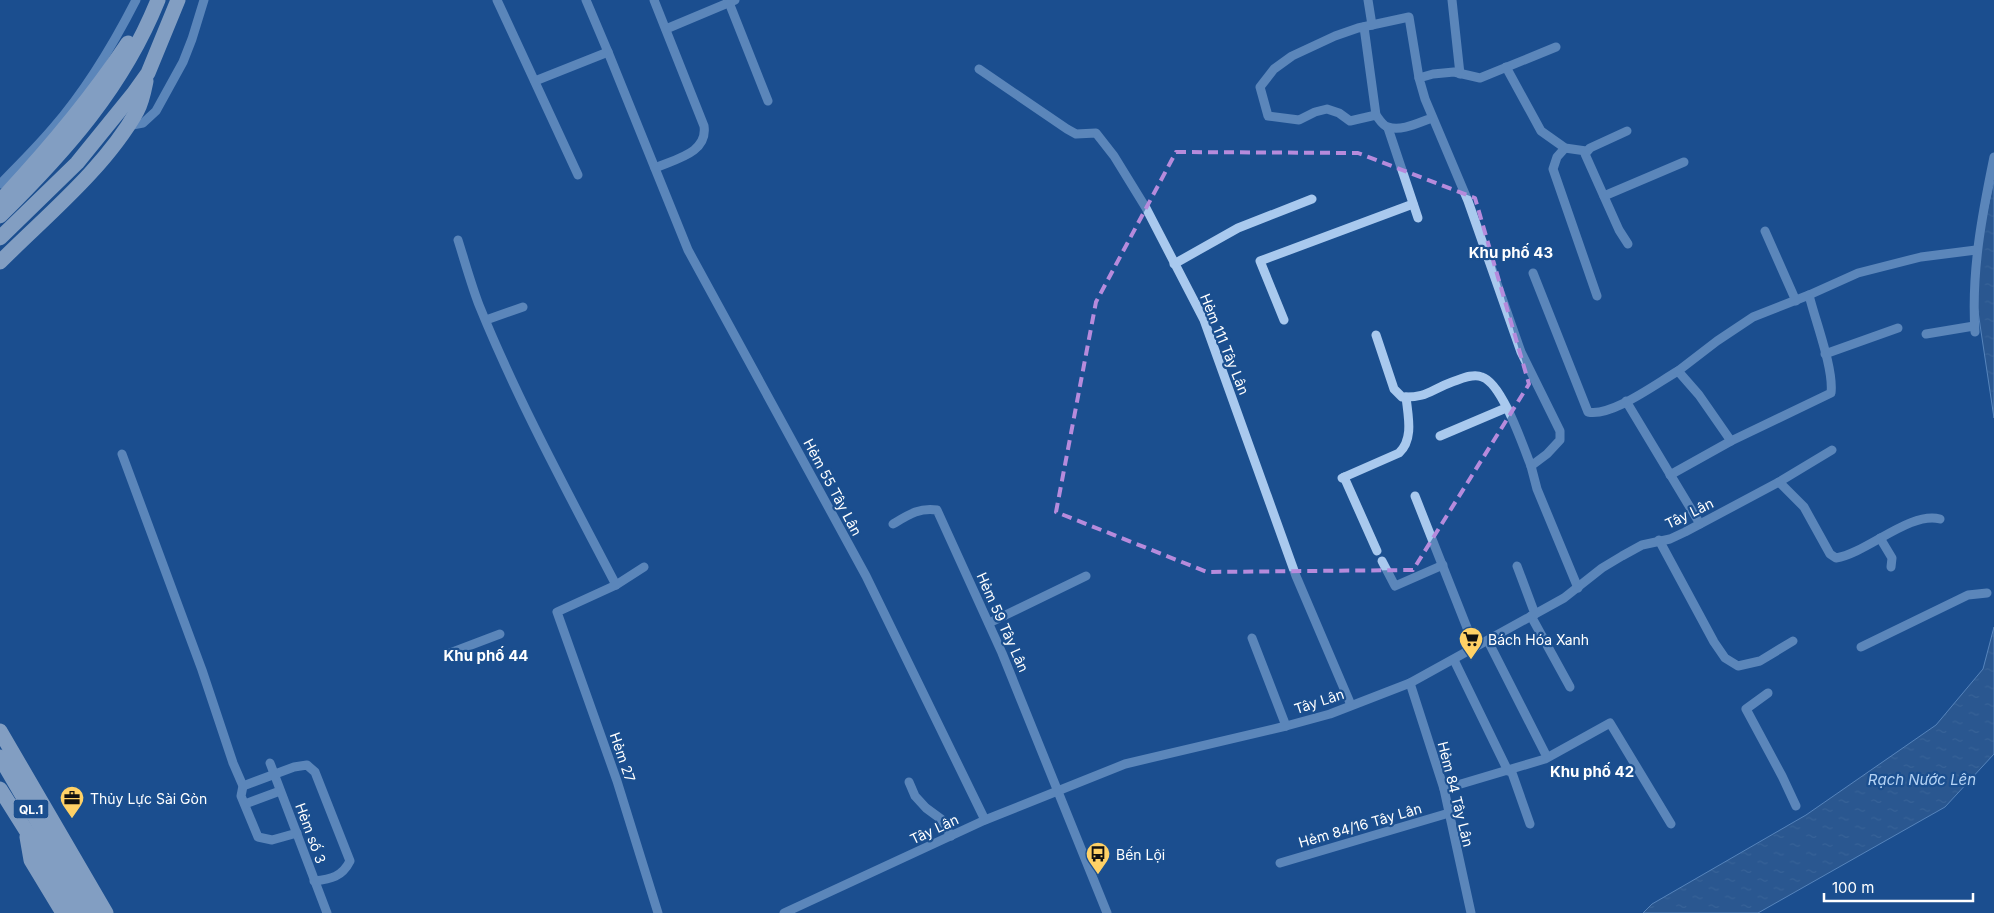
<svg xmlns="http://www.w3.org/2000/svg" width="1994" height="913" font-family="Inter,sans-serif">
<defs>
<pattern id="water-ripples" width="26" height="14" patternUnits="userSpaceOnUse" patternTransform="scale(1.25)"><rect width="26" height="14" fill="#3c6290"/><path d="M2 4q2-2 4 0t4 0M15 11q2-2 4 0t4 0" fill="none" stroke="#597aa1"/></pattern>
</defs>
<rect width="100%" height="100%" fill="#1b4f8f"/>
<!-- water -->
<g fill="url(#water-ripples)" stroke="#9cc4f0">
<path d="M 1994,181 L 1994,418 L 1976,298 L 1979,246 Z"/>
<path d="M 1994,627 L 1994,754 L 1945,807 L 1758,913 L 1643,913 L 1652,904 L 1806,815 L 1936,725 L 1983,669 Z"/>
</g>
<g fill="none" stroke-linecap="round" stroke-linejoin="round">
<!-- minor -->
<g stroke="#a9c9ee" stroke-width="9">
<path d="M 497,0 L 578,175"/>
<path d="M 654,0 L 704,126 C 708,153 675,159 655,168"/>
<path d="M 728,0 L 768,101"/>
<path d="M 1368,0 L 1372,25"/>
<path d="M 1452,0 L 1460,74"/>
<path d="M 1364,27 L 1376,115 C 1379,119 1383,126 1388,127 C 1401,132 1420,122 1432,118"/>
<path d="M 666,29 L 735,0"/>
<path d="M 1556,47 L 1480,78 L 1454,72 L 1433,74 L 1419,78 L 1425,99 L 1468,201 L 1521,352 L 1560,431 L 1560,440 L 1547,454 L 1531,466 L 1537,489 L 1578,588"/>
<path d="M 608,52 L 688,250 L 866,576 L 985,820"/>
<path d="M 1506,67 L 1541,131 L 1565,148 L 1586,151"/>
<path d="M 979,69 L 1067,129 L 1076,134 L 1096,133 L 1114,156 L 1146,208 L 1204,320 L 1296,576 L 1351,705"/>
<path d="M 535,81 L 608,52 L 586,0"/>
<path d="M 1376,115 L 1350,121 L 1339,113 L 1327,109 L 1315,112 L 1299,120 L 1268,116 L 1260,87 L 1274,69 L 1292,56 L 1335,36 L 1358,28 L 1409,17 L 1419,78"/>
<path d="M 127,126 L 143,123 L 156,111 L 183,62 L 192,39 L 204,0"/>
<path d="M 1388,128 L 1418,218"/>
<path d="M 1627,131 L 1590,148 L 1585,154 L 1619,230 L 1628,244"/>
<path d="M 1565,148 L 1557,157 L 1553,169 L 1597,296"/>
<path d="M 0,184 C 18,166 36,148 53,128 C 86,90 113,45 136,0"/>
<path d="M 1604,196 L 1684,162"/>
<path d="M 1765,231 L 1796,301"/>
<path d="M 458,240 C 465,262 471,284 479,305 C 518,401 568,493 616,585"/>
<path d="M 1174,264 L 1238,228 L 1312,199"/>
<path d="M 1533,273 L 1588,412 C 1612,417 1657,383 1678,371 L 1699,395 L 1731,441 L 1831,393 C 1834,369 1815,320 1809,295"/>
<path d="M 486,320 L 523,307"/>
<path d="M 1284,320 L 1260,261 L 1413,204"/>
<path d="M 1975,332 C 1971,272 1982,215 1994,157"/>
<path d="M 1926,334 L 1974,326"/>
<path d="M 1376,335 L 1394,389 L 1402,397 C 1427,398 1430,390 1452,382 C 1461,379 1473,373 1482,377 C 1502,383 1523,446 1531,466"/>
<path d="M 1825,354 L 1898,328"/>
<path d="M 1678,371 L 1717,341 L 1753,317 L 1809,295 L 1858,273 L 1921,257 L 1976,250"/>
<path d="M 1626,401 L 1700,524"/>
<path d="M 1440,436 L 1506,408"/>
<path d="M 122,454 L 202,670 L 233,763 L 243,786 L 241,796 L 258,837 L 272,840 L 297,833"/>
<path d="M 1670,475 L 1731,441"/>
<path d="M 1344,477 L 1377,551"/>
<path d="M 1342,478 L 1399,453 C 1414,439 1408,416 1406,397"/>
<path d="M 1779,482 L 1804,507 L 1830,554 L 1836,558 C 1867,553 1910,511 1940,519"/>
<path d="M 1415,496 L 1475,648"/>
<path d="M 893,524 C 908,515 920,507 937,510 L 1002,653 L 1107,913"/>
<path d="M 1880,538 L 1892,558 L 1891,567"/>
<path d="M 1659,540 L 1714,642 L 1725,658 L 1738,666 L 1760,661 L 1793,641"/>
<path d="M 1382,561 L 1395,586 L 1443,565"/>
<path d="M 1517,566 L 1535,614"/>
<path d="M 644,567 L 616,585 L 557,612 L 617,781 L 658,913"/>
<path d="M 1531,616 L 1570,687"/>
<path d="M 989,623 L 1086,576"/>
<path d="M 1252,638 L 1286,726"/>
<path d="M 1488,641 L 1547,757"/>
<path d="M 1861,647 L 1968,595 L 1987,593"/>
<path d="M 450,653 L 500,634"/>
<path d="M 1454,660 L 1508,771"/>
<path d="M 1410,683 L 1444,789 L 1471,913"/>
<path d="M 1768,693 L 1746,709 L 1782,776 L 1796,806"/>
<path d="M 270,763 L 327,913"/>
<path d="M 1511,770 L 1530,824"/>
<path d="M 909,782 L 915,796 L 926,808 L 941,819 L 951,836"/>
<path d="M 243,786 L 294,767 L 307,765 L 315,772 L 350,861 C 342,877 331,879 314,881"/>
<path d="M 1444,789 L 1545,759 L 1610,723 L 1671,824"/>
<path d="M 245,804 L 280,791"/>
<path d="M 1280,863 L 1449,813"/>
<path d="M 784,913 L 985,820 L 1125,764 L 1286,726 L 1330,714 L 1410,683 L 1564,598 L 1602,568 L 1622,556 L 1642,545 L 1670,539 L 1685,532 L 1779,482 L 1832,450"/>
</g>
<!-- highway -->
<g stroke="#fff" stroke-width="15">
<path d="M 0,201 C 47,151 90,100 128,43"/>
<path d="M 0,216 C 66,151 123,87 158,0"/>
<path d="M 0,238 L 77,163 L 133,94 L 148,73 L 178,0"/>
<path d="M 0,262 C 46,216 105,168 137,111 C 142,102 144,91 146,81"/>
<path d="M 0,731 L 106,913"/>
<path d="M 0,757 L 91,913"/>
<path d="M 0,789 L 78,913"/>
<path d="M 27,837 L 31,860 L 63,913"/>
</g>
</g>
<!-- marked area -->
<path d="M0 0H1994V913H0ZM 1176,152 L 1358,153 L 1475,198 L 1529,384 L 1413,570 L 1207,572 L 1056,512 L 1096,302 Z" fill="#1b4f8f" fill-opacity=".55" fill-rule="evenodd"/>
<path fill="none" stroke="#b68bdc" stroke-width="4" stroke-dasharray="10 6" stroke-linejoin="round" d="M 1176,152 L 1358,153 L 1475,198 L 1529,384 L 1413,570 L 1207,572 L 1056,512 L 1096,302 Z"/>
<!-- icons -->
<defs>
<symbol id="supermarket-pin" viewBox="-11 -11 22 30"><path d="M0 17L-7.5 6A9.5 9.5 0 1 1 7.5 6Z" fill="#ffd166" stroke="#1b4f8f"/><path d="M-6-5.5h2.5l.6 2H6L4.5 2H-2.5L-4.4-4H-6ZM-1.5 3.2a1.3 1.3 0 1 0 .1 0ZM3 3.2a1.3 1.3 0 1 0 .1 0Z" fill="#111"/></symbol>
<symbol id="office-pin" viewBox="-11 -11 22 30"><path d="M0 17L-7.5 6A9.5 9.5 0 1 1 7.5 6Z" fill="#ffd166" stroke="#1b4f8f"/><path d="M-6-3h4V-5.5h4V-3h4V5H-6ZM-1-4.5V-3h2v-1.5ZM-6 0V1H6V0Z" fill="#111"/></symbol>
<symbol id="bus-pin" viewBox="-11 -11 22 30"><path d="M0 17L-7.5 6A9.5 9.5 0 1 1 7.5 6Z" fill="#ffd166" stroke="#1b4f8f"/><path d="M-5-6H5V4H4V6H2V4H-2V6H-4V4H-5ZM-3.5-4V0h7V-4ZM-3.5 1.2v1.5H-2V1.2ZM2 1.2v1.5H3.5V1.2Z" fill="#111"/></symbol>
</defs>
<g fill-rule="evenodd">
<use href="#supermarket-pin" x="1457" y="625" width="28" height="38"/>
<use href="#office-pin" x="58" y="784" width="28" height="38"/>
<use href="#bus-pin" x="1084" y="840" width="28" height="38"/>
</g>
<g text-anchor="middle" dominant-baseline="central" stroke-width="4.5" stroke-linejoin="round" paint-order="stroke">
<!-- shield labels -->
<rect fill="#1b4f8f" stroke="#bbcadd" stroke-width="1" x="13.5" y="799.5" width="35" height="19" rx="4"/>
<g font-size="12" font-weight="bold" fill="#fff">
<text x="31" y="809">QL.1</text>
</g>
<!-- street labels -->
<g font-size="14" fill="#fff" stroke="#1b4f8f">
<text transform="translate(1225 344) rotate(68)">Hẻm 111 Tây Lân</text>
<text transform="translate(833 487) rotate(62)">Hẻm 55 Tây Lân</text>
<text transform="translate(1689 513) rotate(-26)">Tây Lân</text>
<text transform="translate(1003 622) rotate(66)">Hẻm 59 Tây Lân</text>
<text transform="translate(1319 701) rotate(-18)">Tây Lân</text>
<text transform="translate(623 757) rotate(71)">Hẻm 27</text>
<text transform="translate(1456 794) rotate(76)">Hẻm 84 Tây Lân</text>
<text transform="translate(1360 825) rotate(-16)">Hẻm 84/16 Tây Lân</text>
<text transform="translate(934 829) rotate(-25)">Tây Lân</text>
<text transform="translate(311 833) rotate(70)">Hẻm số 3</text>
</g>
<!-- poi labels -->
<g font-size="14" fill="#fff" stroke="#1b4f8f" text-anchor="start">
<text x="1488" y="639">Bách Hóa Xanh</text>
<text x="90" y="798">Thủy Lực Sài Gòn</text>
<text x="1116" y="854">Bến Lội</text>
</g>
<!-- neighbourhood labels -->
<g font-size="15" font-weight="bold" fill="#fff" stroke="#1b4f8f">
<text x="1511" y="252">Khu phố 43</text>
<text x="486" y="655">Khu phố 44</text>
<text x="1592" y="771">Khu phố 42</text>
</g>
<!-- water labels -->
<g font-size="15" font-style="italic" fill="#b5d3f5" stroke="#1b4f8f">
<text x="1922" y="779">Rạch Nước Lên</text>
</g>
</g>
<!-- scale -->
<path d="M1824 893v8h149v-8" fill="none" stroke="#ffffff" stroke-width="2.5"/>
<text x="1832" y="893" font-size="15" fill="#ffffff" stroke="#1b4f8f" stroke-width="4" paint-order="stroke">100 m</text>
</svg>
